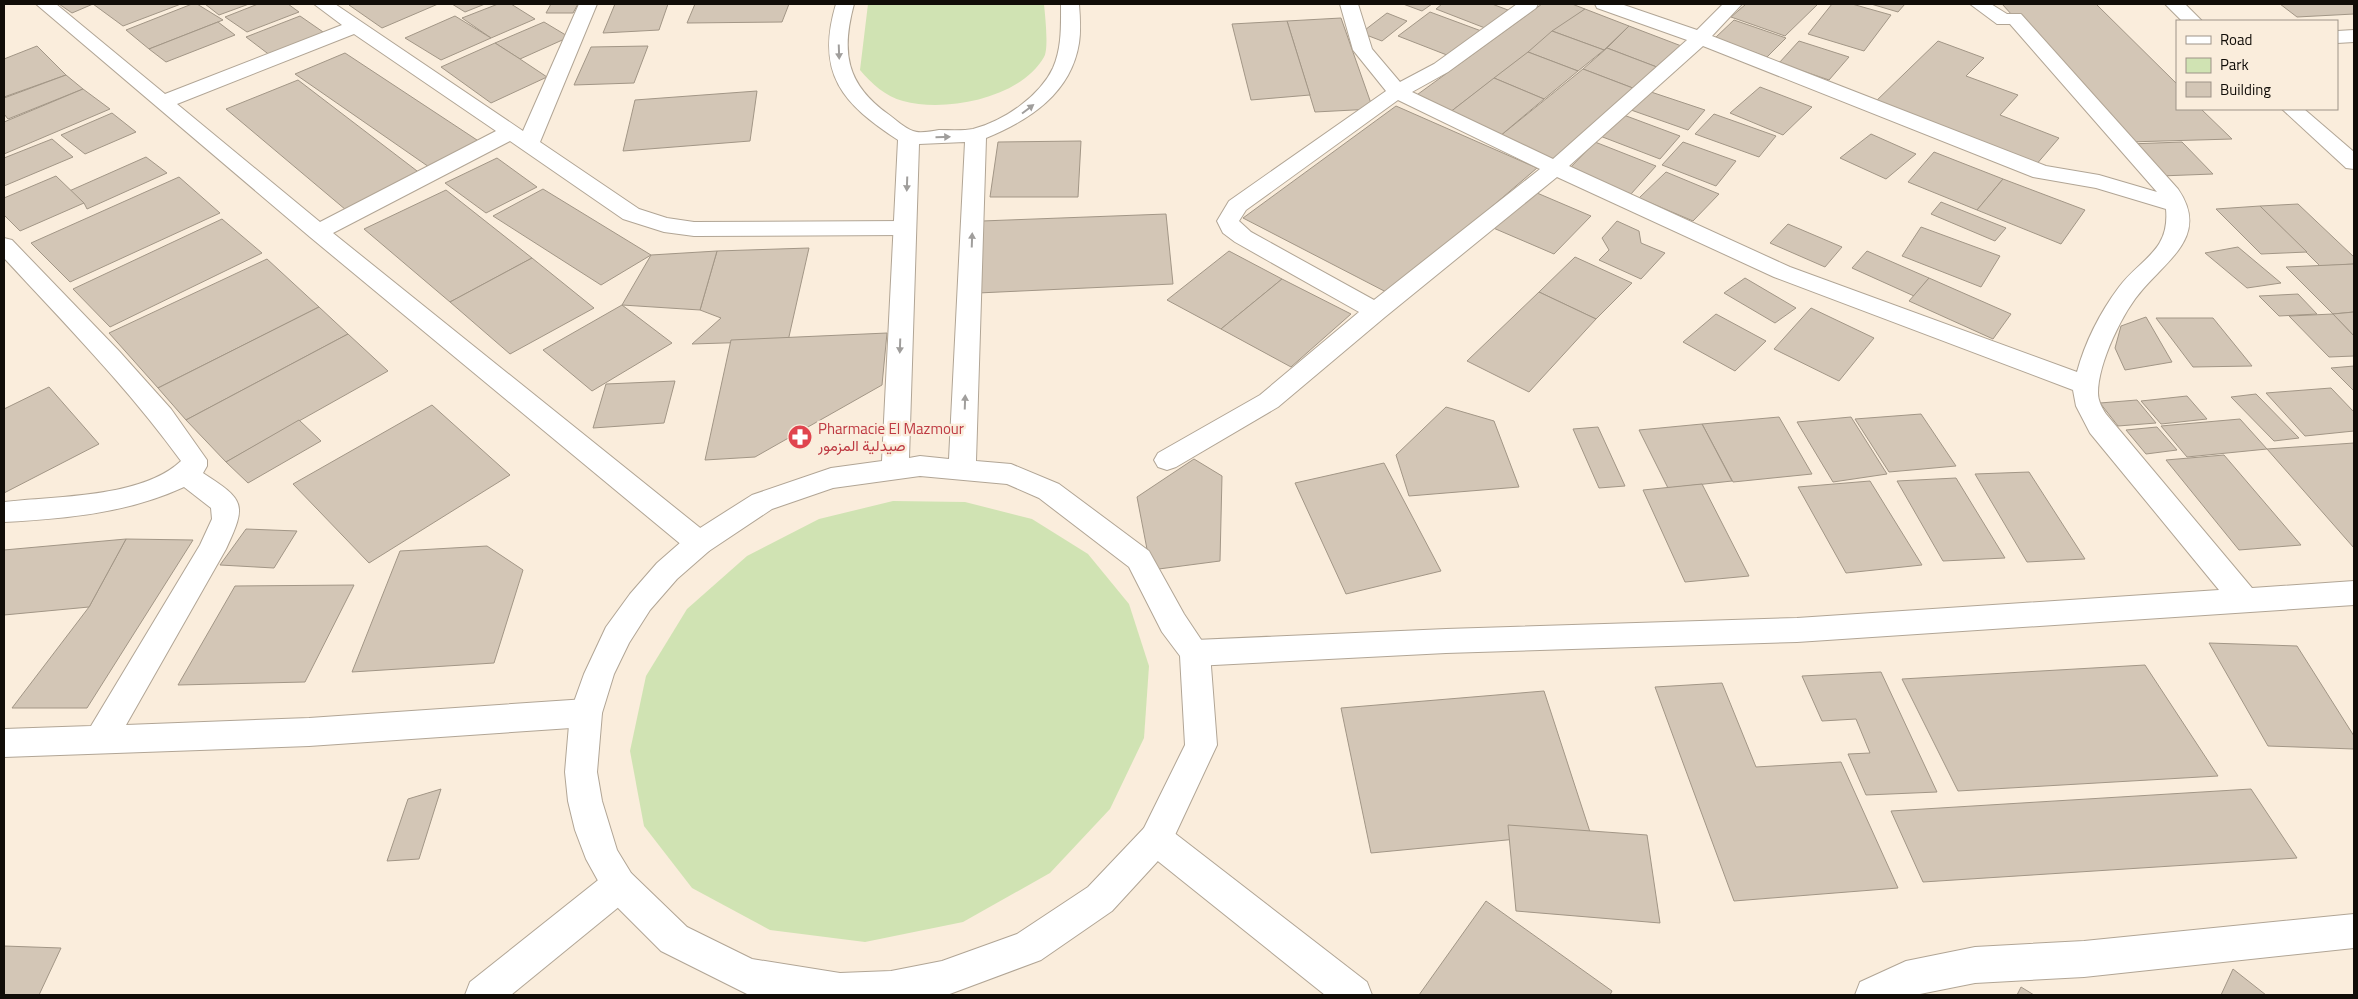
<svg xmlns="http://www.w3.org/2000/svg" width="2358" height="999" font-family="'Titillium Web',Vazirmatn,sans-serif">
<rect width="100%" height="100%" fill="#faeddc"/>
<!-- green -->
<g fill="#d0e3b3">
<path d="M 868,4 L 1044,4 C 1045,15 1049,49 1044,57 C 1021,98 946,113 903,101 C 886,97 871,83 860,70 Z"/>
<path d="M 893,501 L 965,502 L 1032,519 L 1088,554 L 1129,604 L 1149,666 L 1144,738 L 1110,809 L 1050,873 L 963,922 L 865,942 L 770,930 L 692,888 L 644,826 L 630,751 L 646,676 L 687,609 L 747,556 L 819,519 Z"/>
</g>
<!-- building -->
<g fill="#d3c6b6" stroke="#a29686">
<path d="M 59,4 L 93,4 L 72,13 Z"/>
<path d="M 93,4 L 181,4 L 123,26 Z"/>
<path d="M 192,4 L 197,4 L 223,20 L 149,49 L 126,30 Z"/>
<path d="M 205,4 L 249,4 L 219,15 Z"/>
<path d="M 258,4 L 288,4 L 299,12 L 247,32 L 225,17 Z"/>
<path d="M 353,4 L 438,4 L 382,28 L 349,5 Z"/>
<path d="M 452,4 L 485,4 L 465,12 Z"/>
<path d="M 498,4 L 511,4 L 535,19 L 491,38 L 462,18 Z"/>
<path d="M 551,4 L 578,4 L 573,13 L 546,13 Z"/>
<path d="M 615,4 L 668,4 L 659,30 L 603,33 Z"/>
<path d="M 695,4 L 789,4 L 782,22 L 687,23 Z"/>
<path d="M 1403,4 L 1432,4 L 1422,11 Z"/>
<path d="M 1442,4 L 1492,4 L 1508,10 L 1485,28 L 1436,9 Z"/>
<path d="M 1542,4 L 1572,4 L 1585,9 L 1449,113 L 1414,97 Z"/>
<path d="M 1746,4 L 1818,4 L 1785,36 L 1731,17 Z"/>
<path d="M 1832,4 L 1852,4 L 1891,15 L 1864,51 L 1808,34 Z"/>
<path d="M 1871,4 L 1905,4 L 1898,12 Z"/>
<path d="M 2002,4 L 2096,4 L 2177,84 L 2177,109 L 2201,109 L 2232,139 L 2128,142 Z"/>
<path d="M 2280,4 L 2354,4 L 2354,14 L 2297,17 Z"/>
<path d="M 1585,9 L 1629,26 L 1604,50 L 1552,31 Z"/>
<path d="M 1430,12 L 1484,32 L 1452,57 L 1398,36 Z"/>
<path d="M 1387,13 L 1407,21 L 1382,41 L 1361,33 Z"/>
<path d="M 300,16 L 326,34 L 271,56 L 246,37 Z"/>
<path d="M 455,16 L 491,38 L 441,60 L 405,38 Z"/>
<path d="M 1341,18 L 1373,109 L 1315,112 L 1287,21 Z"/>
<path d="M 1734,20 L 1786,38 L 1767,57 L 1715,38 Z"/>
<path d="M 1287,21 L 1310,95 L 1251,100 L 1232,24 Z"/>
<path d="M 218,22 L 235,35 L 166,62 L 149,49 Z"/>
<path d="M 544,22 L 569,37 L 520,59 L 495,43 Z"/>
<path d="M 1629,26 L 1684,47 L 1662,69 L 1607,48 Z"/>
<path d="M 1552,31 L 1604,50 L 1578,71 L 1528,52 Z"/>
<path d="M 1799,41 L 1849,57 L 1829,80 L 1779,63 Z"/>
<path d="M 1938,41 L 1984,58 L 1966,76 L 2018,95 L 2000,115 L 2059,138 L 2035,166 L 1874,103 Z"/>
<path d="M 495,43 L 520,59 L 547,77 L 491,103 L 441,67 Z"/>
<path d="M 37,46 L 66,75 L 4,97 L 4,59 Z"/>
<path d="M 648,46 L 634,83 L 574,85 L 591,47 Z"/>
<path d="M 1607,48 L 1662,69 L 1638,90 L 1583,69 Z"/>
<path d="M 1528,52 L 1578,71 L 1544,99 L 1494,78 Z"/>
<path d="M 345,53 L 480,142 L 429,167 L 295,74 Z"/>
<path d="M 1583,69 L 1638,90 L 1556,160 L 1500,136 Z"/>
<path d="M 66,75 L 83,89 L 8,119 L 4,114 L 4,98 Z"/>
<path d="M 1494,78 L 1544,99 L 1500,136 L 1449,113 Z"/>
<path d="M 298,80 L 421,174 L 346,210 L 226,109 Z"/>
<path d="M 1760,87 L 1812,107 L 1783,135 L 1730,113 Z"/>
<path d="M 83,89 L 110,109 L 4,154 L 4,122 Z"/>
<path d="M 757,91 L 750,141 L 623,151 L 635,100 Z"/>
<path d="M 1648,91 L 1705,110 L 1688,130 L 1631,110 Z"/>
<path d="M 1396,106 L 1537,168 L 1390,294 L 1243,218 Z"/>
<path d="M 112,113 L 136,132 L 85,154 L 61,135 Z"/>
<path d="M 1621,114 L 1680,136 L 1660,159 L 1600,136 Z"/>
<path d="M 1714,114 L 1776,136 L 1759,157 L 1695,134 Z"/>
<path d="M 1871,134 L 1916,154 L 1886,179 L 1840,158 Z"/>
<path d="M 52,139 L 73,157 L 4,186 L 4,158 Z"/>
<path d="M 1081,141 L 1078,197 L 990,197 L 998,142 Z"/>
<path d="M 1595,142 L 1656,166 L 1631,194 L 1569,169 Z"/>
<path d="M 1683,142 L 1736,161 L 1716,186 L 1662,165 Z"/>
<path d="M 2182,142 L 2213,174 L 2160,176 L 2130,144 Z"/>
<path d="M 1934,152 L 2003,179 L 1977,210 L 1908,182 Z"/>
<path d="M 146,157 L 167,173 L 87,209 L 84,203 L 67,192 Z"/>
<path d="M 497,158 L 537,187 L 486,213 L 445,183 Z"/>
<path d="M 1666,172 L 1719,194 L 1693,221 L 1639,198 Z"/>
<path d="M 56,176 L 84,203 L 20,231 L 4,215 L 4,198 Z"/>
<path d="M 179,177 L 220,213 L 70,282 L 31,243 Z"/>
<path d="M 2003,179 L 2085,210 L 2061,244 L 1977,210 Z"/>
<path d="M 543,189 L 651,255 L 601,285 L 493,216 Z"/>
<path d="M 446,190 L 532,258 L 450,302 L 364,229 Z"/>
<path d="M 1530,190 L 1591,216 L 1554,254 L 1491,227 Z"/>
<path d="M 1941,202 L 2006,228 L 1995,241 L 1931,214 Z"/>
<path d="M 2298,204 L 2354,257 L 2354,264 L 2320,266 L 2260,206 Z"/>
<path d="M 2260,206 L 2307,252 L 2261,254 L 2216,209 Z"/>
<path d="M 1166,214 L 1173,284 L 978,293 L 982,221 Z"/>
<path d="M 222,219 L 262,253 L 110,327 L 73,289 Z"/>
<path d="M 1617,221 L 1639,231 L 1641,243 L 1665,253 L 1641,279 L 1599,260 L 1609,250 L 1602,238 Z"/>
<path d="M 1788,224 L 1842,247 L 1825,267 L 1770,243 Z"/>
<path d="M 1921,227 L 2000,256 L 1981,287 L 1902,256 Z"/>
<path d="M 2238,247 L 2281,283 L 2247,288 L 2205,253 Z"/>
<path d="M 809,248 L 788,341 L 692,344 L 721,318 L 700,310 L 717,251 Z"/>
<path d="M 717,251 L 700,310 L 622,305 L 651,255 Z"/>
<path d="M 1229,251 L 1282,279 L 1221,329 L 1167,300 Z"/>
<path d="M 1867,251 L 1929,278 L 1914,296 L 1852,268 Z"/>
<path d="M 1575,257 L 1632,283 L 1596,319 L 1539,292 Z"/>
<path d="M 532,258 L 594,308 L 510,354 L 450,302 Z"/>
<path d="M 267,259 L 319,307 L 158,388 L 109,333 Z"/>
<path d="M 2354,264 L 2354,312 L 2333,314 L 2286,267 Z"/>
<path d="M 1745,278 L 1796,308 L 1775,323 L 1724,293 Z"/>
<path d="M 1929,278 L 2011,314 L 1993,339 L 1909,301 Z"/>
<path d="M 1282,279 L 1351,314 L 1291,367 L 1221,329 Z"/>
<path d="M 1539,292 L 1596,319 L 1529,392 L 1467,361 Z"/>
<path d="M 2298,294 L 2317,314 L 2279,316 L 2259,296 Z"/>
<path d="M 622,305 L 672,343 L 592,391 L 543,350 Z"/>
<path d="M 319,307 L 348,334 L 186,420 L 158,388 Z"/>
<path d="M 1811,308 L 1874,338 L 1839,381 L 1774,349 Z"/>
<path d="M 2354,312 L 2354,336 L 2333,314 Z"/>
<path d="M 1716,314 L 1766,341 L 1735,371 L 1683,342 Z"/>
<path d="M 2333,314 L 2354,336 L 2354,356 L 2329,357 L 2289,316 Z"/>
<path d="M 2146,317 L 2172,362 L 2125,370 L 2115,348 L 2121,326 Z"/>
<path d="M 2156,318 L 2213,318 L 2252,366 L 2193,367 Z"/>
<path d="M 887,333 L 882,385 L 755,457 L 705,460 L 731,340 Z"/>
<path d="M 348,334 L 388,371 L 226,462 L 186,420 Z"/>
<path d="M 2354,366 L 2354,391 L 2331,368 Z"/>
<path d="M 675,381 L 664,423 L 593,428 L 606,384 Z"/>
<path d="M 49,387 L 99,444 L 4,493 L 4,409 Z"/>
<path d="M 2331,388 L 2354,412 L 2354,431 L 2305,436 L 2266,393 Z"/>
<path d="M 2256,394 L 2299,438 L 2274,441 L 2231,397 Z"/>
<path d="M 2187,396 L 2207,419 L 2161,424 L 2141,401 Z"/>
<path d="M 2137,400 L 2156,423 L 2118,426 L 2100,403 Z"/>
<path d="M 432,405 L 510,475 L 369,563 L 293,484 Z"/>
<path d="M 1446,407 L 1494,421 L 1519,487 L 1409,496 L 1396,455 Z"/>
<path d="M 1921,414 L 1956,466 L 1889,472 L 1855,419 Z"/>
<path d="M 1779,417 L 1812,474 L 1733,482 L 1702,424 Z"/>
<path d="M 1851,417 L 1887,474 L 1833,482 L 1797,422 Z"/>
<path d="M 2240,419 L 2267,449 L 2187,457 L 2161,426 Z"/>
<path d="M 299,420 L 321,441 L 248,483 L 226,462 Z"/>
<path d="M 1702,424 L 1732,481 L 1668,488 L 1639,430 Z"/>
<path d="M 1598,427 L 1625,486 L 1599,488 L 1573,429 Z"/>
<path d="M 2157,427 L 2177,450 L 2146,454 L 2126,430 Z"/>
<path d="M 2354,443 L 2354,548 L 2267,449 Z"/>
<path d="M 2224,455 L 2301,545 L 2239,550 L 2166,460 Z"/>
<path d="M 1194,459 L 1222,476 L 1220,561 L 1151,570 L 1137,497 Z"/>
<path d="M 1384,463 L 1441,571 L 1346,594 L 1295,483 Z"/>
<path d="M 2029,472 L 2085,559 L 2027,562 L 1975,474 Z"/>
<path d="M 1956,478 L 2005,558 L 1943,561 L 1897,481 Z"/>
<path d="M 1870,481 L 1922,565 L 1846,573 L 1798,487 Z"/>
<path d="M 1702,484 L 1749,576 L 1685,582 L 1643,490 Z"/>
<path d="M 246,529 L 297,531 L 274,568 L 220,565 Z"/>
<path d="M 126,539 L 193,540 L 87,708 L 12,708 L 89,607 Z"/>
<path d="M 126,539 L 89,607 L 4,615 L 4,550 Z"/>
<path d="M 487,546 L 523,570 L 494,663 L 352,672 L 400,551 Z"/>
<path d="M 354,585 L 305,682 L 178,685 L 235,586 Z"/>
<path d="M 2209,643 L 2297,646 L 2354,736 L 2354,749 L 2268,746 Z"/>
<path d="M 2145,665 L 2218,776 L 1958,791 L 1902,679 Z"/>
<path d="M 1881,672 L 1937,792 L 1866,795 L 1848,754 L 1870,753 L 1856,719 L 1822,721 L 1802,676 Z"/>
<path d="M 1722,683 L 1756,767 L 1841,762 L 1898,888 L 1734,901 L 1655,687 Z"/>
<path d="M 1544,691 L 1590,832 L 1371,853 L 1341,708 Z"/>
<path d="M 441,789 L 419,859 L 387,861 L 408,799 Z"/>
<path d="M 2251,789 L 2297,858 L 1923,882 L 1891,811 Z"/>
<path d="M 1508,825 L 1647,835 L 1660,923 L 1516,911 Z"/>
<path d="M 1486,901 L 1612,991 L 1610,995 L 1419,995 Z"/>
<path d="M 4,946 L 61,948 L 39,995 L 4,995 Z"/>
<path d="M 2233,969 L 2266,995 L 2221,995 Z"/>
<path d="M 2021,987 L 2034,995 L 2017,995 Z"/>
</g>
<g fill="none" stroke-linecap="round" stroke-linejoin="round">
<defs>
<g id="minor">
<path d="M 36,4 L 56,4 L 165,94 L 342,25 L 314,4 L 335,4 L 523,131 L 579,4 L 597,4 L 540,142 L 639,209 L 667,218 L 694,222 L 905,221 L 913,223 L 916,228 L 913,233 L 905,235 L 694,236 L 664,232 L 623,219 L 510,141 L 333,233 L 709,535 L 713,543 L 709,551 L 699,554 L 689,551 L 310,237 ZM 354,34 L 496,131 L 320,222 L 177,104 Z"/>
<path d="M 1340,4 L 1358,4 L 1372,49 L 1400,82 L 1434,64 L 1517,4 L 1538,4 L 1536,8 L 1448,72 L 1412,92 L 1553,159 L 1687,40 L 1597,8 L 1595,4 L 1621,4 L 1697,30 L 1723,4 L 1742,4 L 1712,36 L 2046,166 L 2099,175 L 2157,192 L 2010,24 L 1997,24 L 1970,4 L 1991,4 L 2007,14 L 2021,14 L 2178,189 C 2209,234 2170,258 2143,289 C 2123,311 2098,363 2098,393 C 2098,401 2102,408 2106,414 L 2252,588 L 2354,581 L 2354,605 L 1797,642 L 1446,653 L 1195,666 L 1184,662 L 1180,653 L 1184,644 L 1195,640 L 1446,629 L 1797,618 L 2219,590 L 2090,433 L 2076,406 L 2073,390 L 1774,277 L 1557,177 L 1385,317 L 1278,407 L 1176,467 L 1167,470 L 1158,467 L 1154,460 L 1158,453 L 1260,395 L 1359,312 L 1235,242 L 1223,233 L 1217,221 L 1229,201 L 1386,91 L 1353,50 ZM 1703,46 L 2033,177 L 2096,188 L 2166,209 C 2170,251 2141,258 2119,287 C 2101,311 2085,342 2077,372 L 1790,267 L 1569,166 ZM 1398,100 L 1540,169 L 1374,300 L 1251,232 L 1239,221 L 1246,210 Z"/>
<path d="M 2165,4 L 2185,4 L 2202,21 L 2182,21 Z"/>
<path d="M 2354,30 L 2354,42 L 2337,43 L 2337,31 Z"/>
<path d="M 2282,109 L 2304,109 L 2354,152 L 2354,169 L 2346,168 Z"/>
<path d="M 4,238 L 12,240 L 119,351 L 171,409 L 207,460 L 207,466 L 203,473 C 245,500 247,504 226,549 L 126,725 L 309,718 L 586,699 L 597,703 L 602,713 L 597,723 L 586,727 L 309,746 L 4,757 L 4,729 L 91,726 L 200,545 L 212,519 L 211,508 L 184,487 C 128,513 65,519 4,522 L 4,502 C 55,496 142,498 181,461 C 128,388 65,324 4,258 Z"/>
<path d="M 1156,823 L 1168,828 L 1367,982 L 1372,995 L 1325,995 L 1144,850 L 1139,839 L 1144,828 Z"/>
<path d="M 619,869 L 631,873 L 636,885 L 631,897 L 511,995 L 465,995 L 470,982 L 607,873 Z"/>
<path d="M 2354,914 L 2354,948 L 2084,977 L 1975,983 L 1915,995 L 1855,995 L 1860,982 L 1906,961 L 1975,947 L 2084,941 Z"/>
</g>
<path id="tertiary" d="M 836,4 L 854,4 C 841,52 846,84 888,114 C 895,119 904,128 913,131 C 920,134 932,131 939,130 C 950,130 963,131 973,129 C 1004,121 1040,96 1053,68 C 1062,47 1061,26 1061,4 L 1079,4 C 1080,17 1081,30 1079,43 C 1071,93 1030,120 986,138 L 976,461 L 1011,464 L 1059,484 L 1149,551 L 1184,614 L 1210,653 L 1217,745 L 1168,850 L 1112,911 L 1041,960 L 947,995 L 749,995 L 661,951 L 607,897 L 586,859 L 575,830 L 568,801 L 565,772 L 570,713 L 584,674 L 606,627 L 630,594 L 657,563 L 689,535 L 752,495 L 831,468 L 882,461 L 898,140 C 843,104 815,74 836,4 ZM 965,142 L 949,459 L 920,456 L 909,458 L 919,144 ZM 920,476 L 1007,484 L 1039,498 L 1129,567 L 1162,632 L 1180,656 L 1185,745 L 1144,828 L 1088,887 L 1017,934 L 942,961 L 891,971 L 840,973 L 752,959 L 687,927 L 631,873 L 617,850 L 602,801 L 597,772 L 602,713 L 614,674 L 629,643 L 650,610 L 677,579 L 709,551 L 772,509 L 833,488 Z"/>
</defs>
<!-- minor casing -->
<use href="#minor" stroke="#b1a595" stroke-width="2"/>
<!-- tertiary casing -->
<use href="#tertiary" stroke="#b1a595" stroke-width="2"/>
<!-- minor -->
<use href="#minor" fill="#fff" fill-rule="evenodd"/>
<!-- tertiary -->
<use href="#tertiary" fill="#fff" fill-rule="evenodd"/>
</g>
<!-- one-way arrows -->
<defs><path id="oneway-solid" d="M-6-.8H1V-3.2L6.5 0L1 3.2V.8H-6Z" transform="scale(1.25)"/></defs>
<g fill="#a09e9c">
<use href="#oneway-solid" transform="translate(839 52) rotate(88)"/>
<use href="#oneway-solid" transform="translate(1028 109) rotate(-37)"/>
<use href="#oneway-solid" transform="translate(943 137) rotate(-2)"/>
<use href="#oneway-solid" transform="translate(907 184) rotate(92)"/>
<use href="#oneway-solid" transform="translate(972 240) rotate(-88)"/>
<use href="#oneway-solid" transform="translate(900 346) rotate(92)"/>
<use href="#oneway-solid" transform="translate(965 402) rotate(-88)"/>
</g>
<!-- icons -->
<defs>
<symbol id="pharmacy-disc" viewBox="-11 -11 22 22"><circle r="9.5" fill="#e0444e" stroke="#faeddc"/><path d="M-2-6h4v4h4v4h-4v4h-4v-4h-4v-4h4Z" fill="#fff"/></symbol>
</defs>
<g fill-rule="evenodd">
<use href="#pharmacy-disc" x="786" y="423" width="28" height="28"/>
</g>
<g text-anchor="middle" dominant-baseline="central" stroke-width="5" stroke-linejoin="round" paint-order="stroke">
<!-- health labels -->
<g font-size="15" fill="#be3a42" stroke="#faeddc" text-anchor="start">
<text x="818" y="428">Pharmacie El Mazmour<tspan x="818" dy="17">صيدلية المزمور</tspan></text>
</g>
</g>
<!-- border -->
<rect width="2358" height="999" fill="none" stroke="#110d08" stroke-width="10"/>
<!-- legend -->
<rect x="2176" y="20" width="162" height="90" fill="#faeddc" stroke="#9d9387"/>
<rect x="2186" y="36" width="25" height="8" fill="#ffffff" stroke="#9d9387"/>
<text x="2220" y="45" font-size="15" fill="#110d08">Road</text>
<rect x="2186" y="58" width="25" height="15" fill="#d0e3b3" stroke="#9d9387"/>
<text x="2220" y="70" font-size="15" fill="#110d08">Park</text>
<rect x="2186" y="82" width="25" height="15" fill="#d3c6b6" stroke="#9d9387"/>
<text x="2220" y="95" font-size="15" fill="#110d08">Building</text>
</svg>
